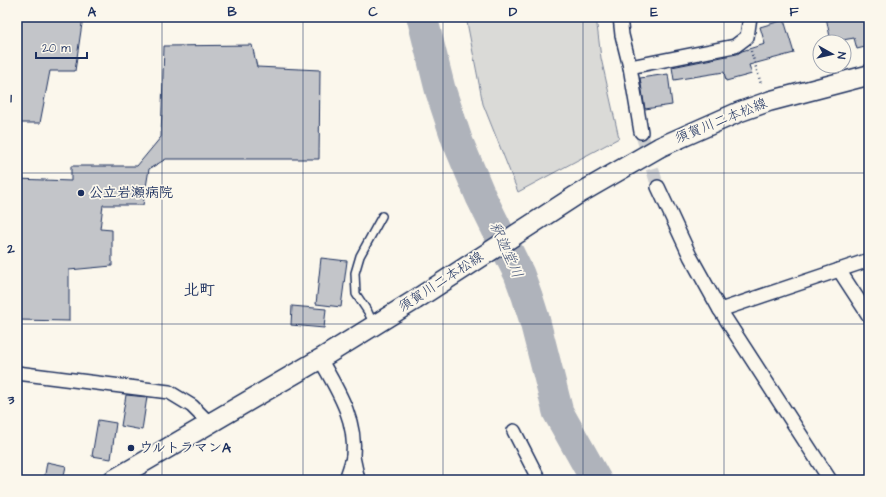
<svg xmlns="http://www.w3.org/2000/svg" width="886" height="497" font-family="'Architects Daughter','Klee One',sans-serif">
<rect width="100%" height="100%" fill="#fbf7ec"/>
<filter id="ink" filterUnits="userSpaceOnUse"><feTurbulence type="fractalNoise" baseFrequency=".025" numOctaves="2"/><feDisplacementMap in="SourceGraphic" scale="8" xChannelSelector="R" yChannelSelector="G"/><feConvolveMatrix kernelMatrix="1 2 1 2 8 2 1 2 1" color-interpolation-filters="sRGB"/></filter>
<g filter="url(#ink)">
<!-- green -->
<path fill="#dadad7" stroke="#7a849a" d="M 466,17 L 596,17 L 601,58 L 619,138 L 518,192 L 483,104 Z"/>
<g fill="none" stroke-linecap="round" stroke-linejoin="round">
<!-- river -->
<path stroke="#afb3bb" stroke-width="31" d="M 422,17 L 440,89 L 457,140 L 481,197 L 519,274 L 527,296 L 534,318 L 558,412 L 596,480"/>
</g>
<!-- building -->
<g fill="#c3c5c9" stroke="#1b2f5e">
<path d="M 20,17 L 83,17 L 75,71 L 50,71 L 40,123 L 17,123 L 17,39 L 19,39 Z"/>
<path d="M 826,17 L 869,17 L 869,46 L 857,49 L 854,38 L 831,42 Z"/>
<path d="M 784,20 L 794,53 L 749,65 L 752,74 L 726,81 L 724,72 L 674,80 L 672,67 L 737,54 L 742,51 L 765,44 L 760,27 Z"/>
<path d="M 252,45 L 257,67 L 320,70 L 319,159 L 166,159 L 149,169 L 143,205 L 103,205 L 100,229 L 112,230 L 112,266 L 69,270 L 69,321 L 17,320 L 17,179 L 71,181 L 71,166 L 137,166 L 161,137 L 164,46 Z"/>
<path d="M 668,74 L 672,105 L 645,109 L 640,78 Z"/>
<path d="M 321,258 L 347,261 L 341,307 L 316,304 Z"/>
<path d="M 292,306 L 326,309 L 324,328 L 291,325 Z"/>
<path d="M 126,395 L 147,397 L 142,430 L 121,426 Z"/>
<path d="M 98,420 L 116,423 L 111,459 L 92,456 Z"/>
<path d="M 47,462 L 66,466 L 63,480 L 44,480 Z"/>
</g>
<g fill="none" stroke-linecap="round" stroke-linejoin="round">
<!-- minor-tunnel -->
<path stroke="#cecfd0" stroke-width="13" stroke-dasharray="13 6" stroke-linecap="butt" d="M 641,132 L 658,187"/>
<defs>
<path id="service" d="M 374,325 L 368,312 L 356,294 L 355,273 L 360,256 L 382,216"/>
<g id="minor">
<path d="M 620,17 L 622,35 L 630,67 L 641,132"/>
<path d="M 630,67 L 735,46 L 747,37 L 750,17"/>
<path d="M 658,187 L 690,256 L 720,310 L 830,480"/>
<path d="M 839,270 L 869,316"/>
<path d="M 720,310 L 869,260"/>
<path d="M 320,359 C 337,389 357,420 353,456 C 352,464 348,472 346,480"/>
<path d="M 17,373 L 169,392 L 192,406 L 209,423"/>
<path d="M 514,431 L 539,480"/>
<path d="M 353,457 L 358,480"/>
</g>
<g id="secondary">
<path d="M 660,147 L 739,112 L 770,101 L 869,75"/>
<path d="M 113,480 L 320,359 L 415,300"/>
</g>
</defs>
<!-- service casing -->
<use href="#service" stroke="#1b2f5e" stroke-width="10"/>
<!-- minor casing -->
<use href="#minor" stroke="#1b2f5e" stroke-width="16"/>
<!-- secondary casing -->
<use href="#secondary" stroke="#1b2f5e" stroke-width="22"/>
<!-- path -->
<path stroke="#1b2f5e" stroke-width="2.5" stroke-dasharray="1 3" stroke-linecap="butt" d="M 751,51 L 761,84"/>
<!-- service -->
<use href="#service" stroke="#fbf7ec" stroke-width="7"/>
<!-- minor -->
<use href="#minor" stroke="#fbf7ec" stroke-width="13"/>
<!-- secondary -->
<use href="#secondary" stroke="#fbf7ec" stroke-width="19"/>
<defs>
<path id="secondary-bridge" d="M 415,300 L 575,196 L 660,147"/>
</defs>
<!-- secondary-bridge casing -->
<use href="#secondary-bridge" stroke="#1b2f5e" stroke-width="22" stroke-linecap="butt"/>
<!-- secondary-bridge -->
<use href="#secondary-bridge" stroke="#fbf7ec" stroke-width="19"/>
</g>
</g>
<!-- grid -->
<path fill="none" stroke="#1b2f5e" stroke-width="1" stroke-opacity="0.55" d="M 162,17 L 162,480M 303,17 L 303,480M 443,17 L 443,480M 583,17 L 583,480M 724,17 L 724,480M 17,173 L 869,173M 17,324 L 869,324"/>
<!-- markers -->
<g fill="#1b2f5e" stroke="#fbf7ec" stroke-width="1.5">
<circle cx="81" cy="193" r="4"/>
<circle cx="131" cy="448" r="4"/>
</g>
<g text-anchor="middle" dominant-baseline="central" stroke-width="3.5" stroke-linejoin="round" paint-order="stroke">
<!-- street labels -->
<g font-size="14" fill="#1b2f5e" stroke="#fbf7ec">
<text transform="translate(721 121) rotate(-22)">須賀川二本松線</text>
<text transform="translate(441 282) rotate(-33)">須賀川二本松線</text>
</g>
<!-- poi labels -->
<g font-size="14" font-weight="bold" fill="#1b2f5e" stroke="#fbf7ec" text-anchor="start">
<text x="89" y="193">公立岩瀬病院</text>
<text x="139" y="448">ウルトラマンA</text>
</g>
<!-- water labels -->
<g font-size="15" font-style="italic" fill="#47577a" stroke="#fbf7ec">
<text transform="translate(506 250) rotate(66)">釈迦堂川</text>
</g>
<!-- quarter labels -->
<g font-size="16" font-weight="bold" fill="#1b2f5e" stroke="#fbf7ec">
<text x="199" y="290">北町</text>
</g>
</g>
<!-- margin -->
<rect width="886" height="497" fill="none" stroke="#fbf7ec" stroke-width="44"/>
<!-- north arrow -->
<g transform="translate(832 54) rotate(98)"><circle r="19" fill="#fbf7ec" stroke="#a1a7b3"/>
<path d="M0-3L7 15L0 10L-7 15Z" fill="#1b2f5e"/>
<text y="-6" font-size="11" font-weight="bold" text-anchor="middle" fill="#1b2f5e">N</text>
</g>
<!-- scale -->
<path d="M36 52v6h51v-6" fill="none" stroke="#1b2f5e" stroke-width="2"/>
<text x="42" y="52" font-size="12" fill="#1b2f5e" stroke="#fbf7ec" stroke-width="3" paint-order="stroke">20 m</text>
<rect x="22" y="22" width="842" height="453" fill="none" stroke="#1b2f5e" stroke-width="1.5"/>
<g font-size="13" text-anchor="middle" font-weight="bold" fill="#1b2f5e">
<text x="92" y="16">A</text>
<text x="232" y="16">B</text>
<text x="373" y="16">C</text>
<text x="513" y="16">D</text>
<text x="654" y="16">E</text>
<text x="794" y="16">F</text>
<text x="11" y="102">1</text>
<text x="11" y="253">2</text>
<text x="11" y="404">3</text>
</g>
</svg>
